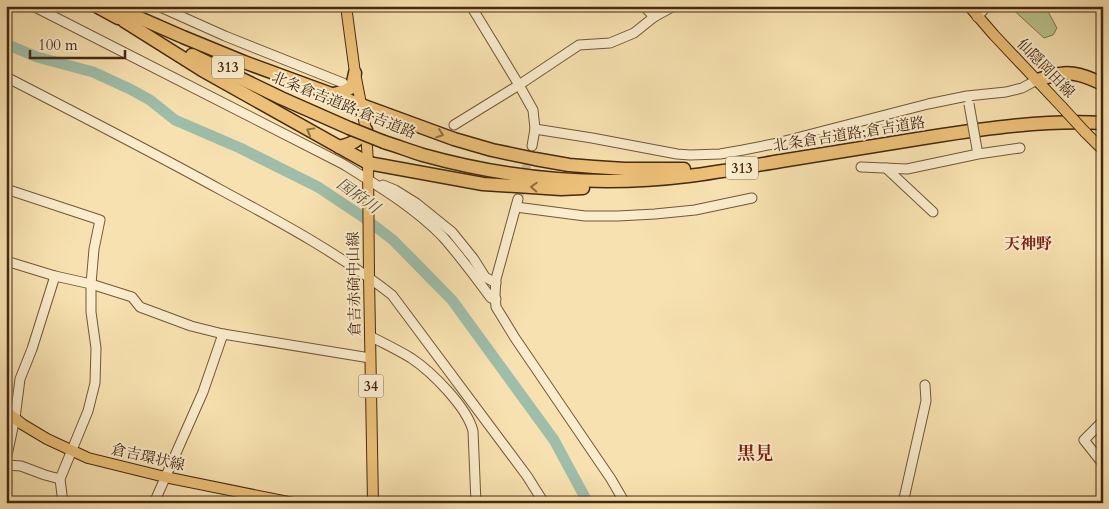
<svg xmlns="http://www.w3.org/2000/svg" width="1109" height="509" font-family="Cardo,'Noto Serif JP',serif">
<rect width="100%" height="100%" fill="#f8e1b0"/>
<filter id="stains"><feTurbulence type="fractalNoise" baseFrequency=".004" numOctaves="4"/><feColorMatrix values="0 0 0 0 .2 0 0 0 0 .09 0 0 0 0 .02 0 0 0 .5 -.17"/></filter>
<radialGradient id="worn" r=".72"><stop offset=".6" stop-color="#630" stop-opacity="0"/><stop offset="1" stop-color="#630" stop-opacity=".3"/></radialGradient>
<!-- green -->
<path fill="#bac38e" stroke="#80764f" d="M 1009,6 L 1045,6 L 1057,28 L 1053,35 L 1044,38 Z"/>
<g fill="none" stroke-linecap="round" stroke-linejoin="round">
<!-- river -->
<path stroke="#9ebea9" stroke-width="11" d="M 6,44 L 37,57 L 93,72 L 130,89 L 150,100 L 175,120 L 240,148 L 318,187 L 363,217 L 393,240 L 452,300 L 554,440 L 588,503"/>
<!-- minor-tunnel -->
<path stroke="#d4bc90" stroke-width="9" stroke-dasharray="9 4.5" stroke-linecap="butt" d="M 518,199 L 532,146"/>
<defs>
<g id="minor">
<path d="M 33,6 L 343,164 C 377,185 415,208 443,237 C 460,256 476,278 491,298 L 496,299"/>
<path d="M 158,6 L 225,36 L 343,83"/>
<path d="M 471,6 L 519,85 L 533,110 L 535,129 L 532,146"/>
<path d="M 644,6 L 654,17"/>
<path d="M 977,17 L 987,6"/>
<path d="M 6,77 C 78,114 150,151 221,190 C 280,222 340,254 392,295 L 527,476 L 544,503"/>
<path d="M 454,125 L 519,85 L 579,45 L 610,43 L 634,33 L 654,17 L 674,6"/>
<path d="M 535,129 L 592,138 L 677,154 L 690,155 L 720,154 L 743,150 L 773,144 L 928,104 L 967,96 L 1006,92 L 1022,88 L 1037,80"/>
<path d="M 861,167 L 907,169 L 978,154 L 1020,148"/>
<path d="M 886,168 L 933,212"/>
<path d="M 383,185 L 395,190 L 416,203 L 452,232 L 473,258 L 485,277 L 496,283"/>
<path d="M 6,189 L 100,220 L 94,249 L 91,284 L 91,312 L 96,348 L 95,383 L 88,411 L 60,479 L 63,503"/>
<path d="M 518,199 L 496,279 L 495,295 L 496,307 L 515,338 L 611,479 L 625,503"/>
<path d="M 516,207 L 585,216 L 618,216 L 655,214 L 695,210 L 752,198"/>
<path d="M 6,261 L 55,276 L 91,284 L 132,297 L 140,307 L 191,326 L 223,334 L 370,358"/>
<path d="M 370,336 C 383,343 398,350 411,358 C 432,372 467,407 473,431 L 476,503"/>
<path d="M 1103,421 L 1084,440 L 1103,464"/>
<path d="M 6,460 L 15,418 L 20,379 L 32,349 L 55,276"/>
<path d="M 6,465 L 21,466 L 45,475 L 60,479"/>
<path d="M 6,478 L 7,481 L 6,487"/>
<path d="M 154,503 L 203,392 L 223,334"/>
<path d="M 903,503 L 926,401 L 925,385"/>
</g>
<g id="major">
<path d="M 346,6 L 355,73 L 366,130 L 368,163 L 369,276 L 373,503"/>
<path d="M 969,6 L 994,35 L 1062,107"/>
<path d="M 1085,132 L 1103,150"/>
<path d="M 6,411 L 22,424 L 47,439 L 88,458 L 165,477 L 293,503"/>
</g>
<g id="highway">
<path d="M 96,6 L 118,18"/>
<path d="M 112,6 L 183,37 L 244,62 L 454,139 L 492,150 L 535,159 L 569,165 L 594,167 L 625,169 L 684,169"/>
<path d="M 124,21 L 202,70 L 368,163 L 483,184 L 561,189 L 583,188"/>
<path d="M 192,55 L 281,98 L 349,128"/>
<path d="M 1037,80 C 1045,78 1053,75 1060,74 C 1075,71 1089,78 1103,84"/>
<path d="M 334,94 L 345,91 L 352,87 L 355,73"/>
<path d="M 384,142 C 397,146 410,151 423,155 C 509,179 600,187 688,176 C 720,172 751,166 781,161 C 831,153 881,145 930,137 C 987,128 1045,120 1103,123"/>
<path d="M 339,147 C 352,144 358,141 366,130"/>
</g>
</defs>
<!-- minor casing -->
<use href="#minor" stroke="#725738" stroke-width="11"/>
<!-- major casing -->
<use href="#major" stroke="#452910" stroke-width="12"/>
<!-- highway casing -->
<use href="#highway" stroke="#452910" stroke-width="15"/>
<!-- minor -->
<use href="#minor" stroke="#faeccc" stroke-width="9"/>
<!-- major -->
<use href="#major" stroke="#ecc078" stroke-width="10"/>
<!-- highway -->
<use href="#highway" stroke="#ecc078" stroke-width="12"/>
<defs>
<path id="minor-bridge" d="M 969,104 L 977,149"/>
<path id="major-bridge" d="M 1062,107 L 1085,132"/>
<path id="highway-bridge" d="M 349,128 L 384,142"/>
</defs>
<!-- minor-bridge casing -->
<use href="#minor-bridge" stroke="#725738" stroke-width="11" stroke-linecap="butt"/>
<!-- major-bridge casing -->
<use href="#major-bridge" stroke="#452910" stroke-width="12" stroke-linecap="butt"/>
<!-- highway-bridge casing -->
<use href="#highway-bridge" stroke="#452910" stroke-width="15" stroke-linecap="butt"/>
<!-- minor-bridge -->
<use href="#minor-bridge" stroke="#faeccc" stroke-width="9"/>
<!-- major-bridge -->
<use href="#major-bridge" stroke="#ecc078" stroke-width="10"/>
<!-- highway-bridge -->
<use href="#highway-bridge" stroke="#ecc078" stroke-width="12"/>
</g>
<!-- one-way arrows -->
<defs><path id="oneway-chevron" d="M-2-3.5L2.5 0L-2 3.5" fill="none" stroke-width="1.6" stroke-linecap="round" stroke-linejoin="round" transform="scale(1.25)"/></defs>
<g stroke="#906d3f">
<use href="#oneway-chevron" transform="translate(310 131) rotate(-151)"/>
<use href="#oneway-chevron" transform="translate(440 134) rotate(19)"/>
<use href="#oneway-chevron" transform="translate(534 187) rotate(-177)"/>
</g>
<g text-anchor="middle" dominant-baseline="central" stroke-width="4" stroke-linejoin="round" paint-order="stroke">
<!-- shield labels -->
<g fill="#faeccc" stroke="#7b6448" stroke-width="1">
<rect x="212" y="55.5" width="32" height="23" rx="4"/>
<rect x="726" y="156.5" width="32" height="23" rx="4"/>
<rect x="358.5" y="374.5" width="25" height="23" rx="4"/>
</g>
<g font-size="14" font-weight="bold" fill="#452910">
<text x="228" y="67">313</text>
<text x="742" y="168">313</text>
<text x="371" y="386">34</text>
</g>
<!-- street labels -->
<g font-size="15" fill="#452910" stroke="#faeccc">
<text transform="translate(1046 68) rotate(46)">仙隠岡田線</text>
<text transform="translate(344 105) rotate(22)">北条倉吉道路;倉吉道路</text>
<text transform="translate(849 134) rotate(-9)">北条倉吉道路;倉吉道路</text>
<text transform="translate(354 284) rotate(-91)">倉吉赤碕中山線</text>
<text transform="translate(148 457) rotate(13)">倉吉環状線</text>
</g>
<!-- water labels -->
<g font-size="16" font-style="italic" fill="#5b4e36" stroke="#faeccc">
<text transform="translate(358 196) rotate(35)">国府川</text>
</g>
<!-- neighbourhood labels -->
<g font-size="16" font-weight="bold" fill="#7a1f14" stroke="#faeccc">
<text x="1028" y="244">天神野</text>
</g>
<!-- quarter labels -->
<g font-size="18" font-weight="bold" fill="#7a1f14" stroke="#faeccc">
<text x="755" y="453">黒見</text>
</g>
</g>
<!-- margin -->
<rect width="1109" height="509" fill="none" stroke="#f8e1b0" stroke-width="25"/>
<rect x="8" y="8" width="1094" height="494" fill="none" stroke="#452910" stroke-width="2.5"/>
<rect x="12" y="12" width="1084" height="484" fill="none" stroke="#452910"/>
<!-- scale -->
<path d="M30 50v8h95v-8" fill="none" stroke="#452910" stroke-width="2.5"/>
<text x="38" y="50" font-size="15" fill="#452910" stroke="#faeccc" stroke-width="4" paint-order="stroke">100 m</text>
<rect width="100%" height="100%" filter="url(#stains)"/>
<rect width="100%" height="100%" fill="url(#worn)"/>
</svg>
